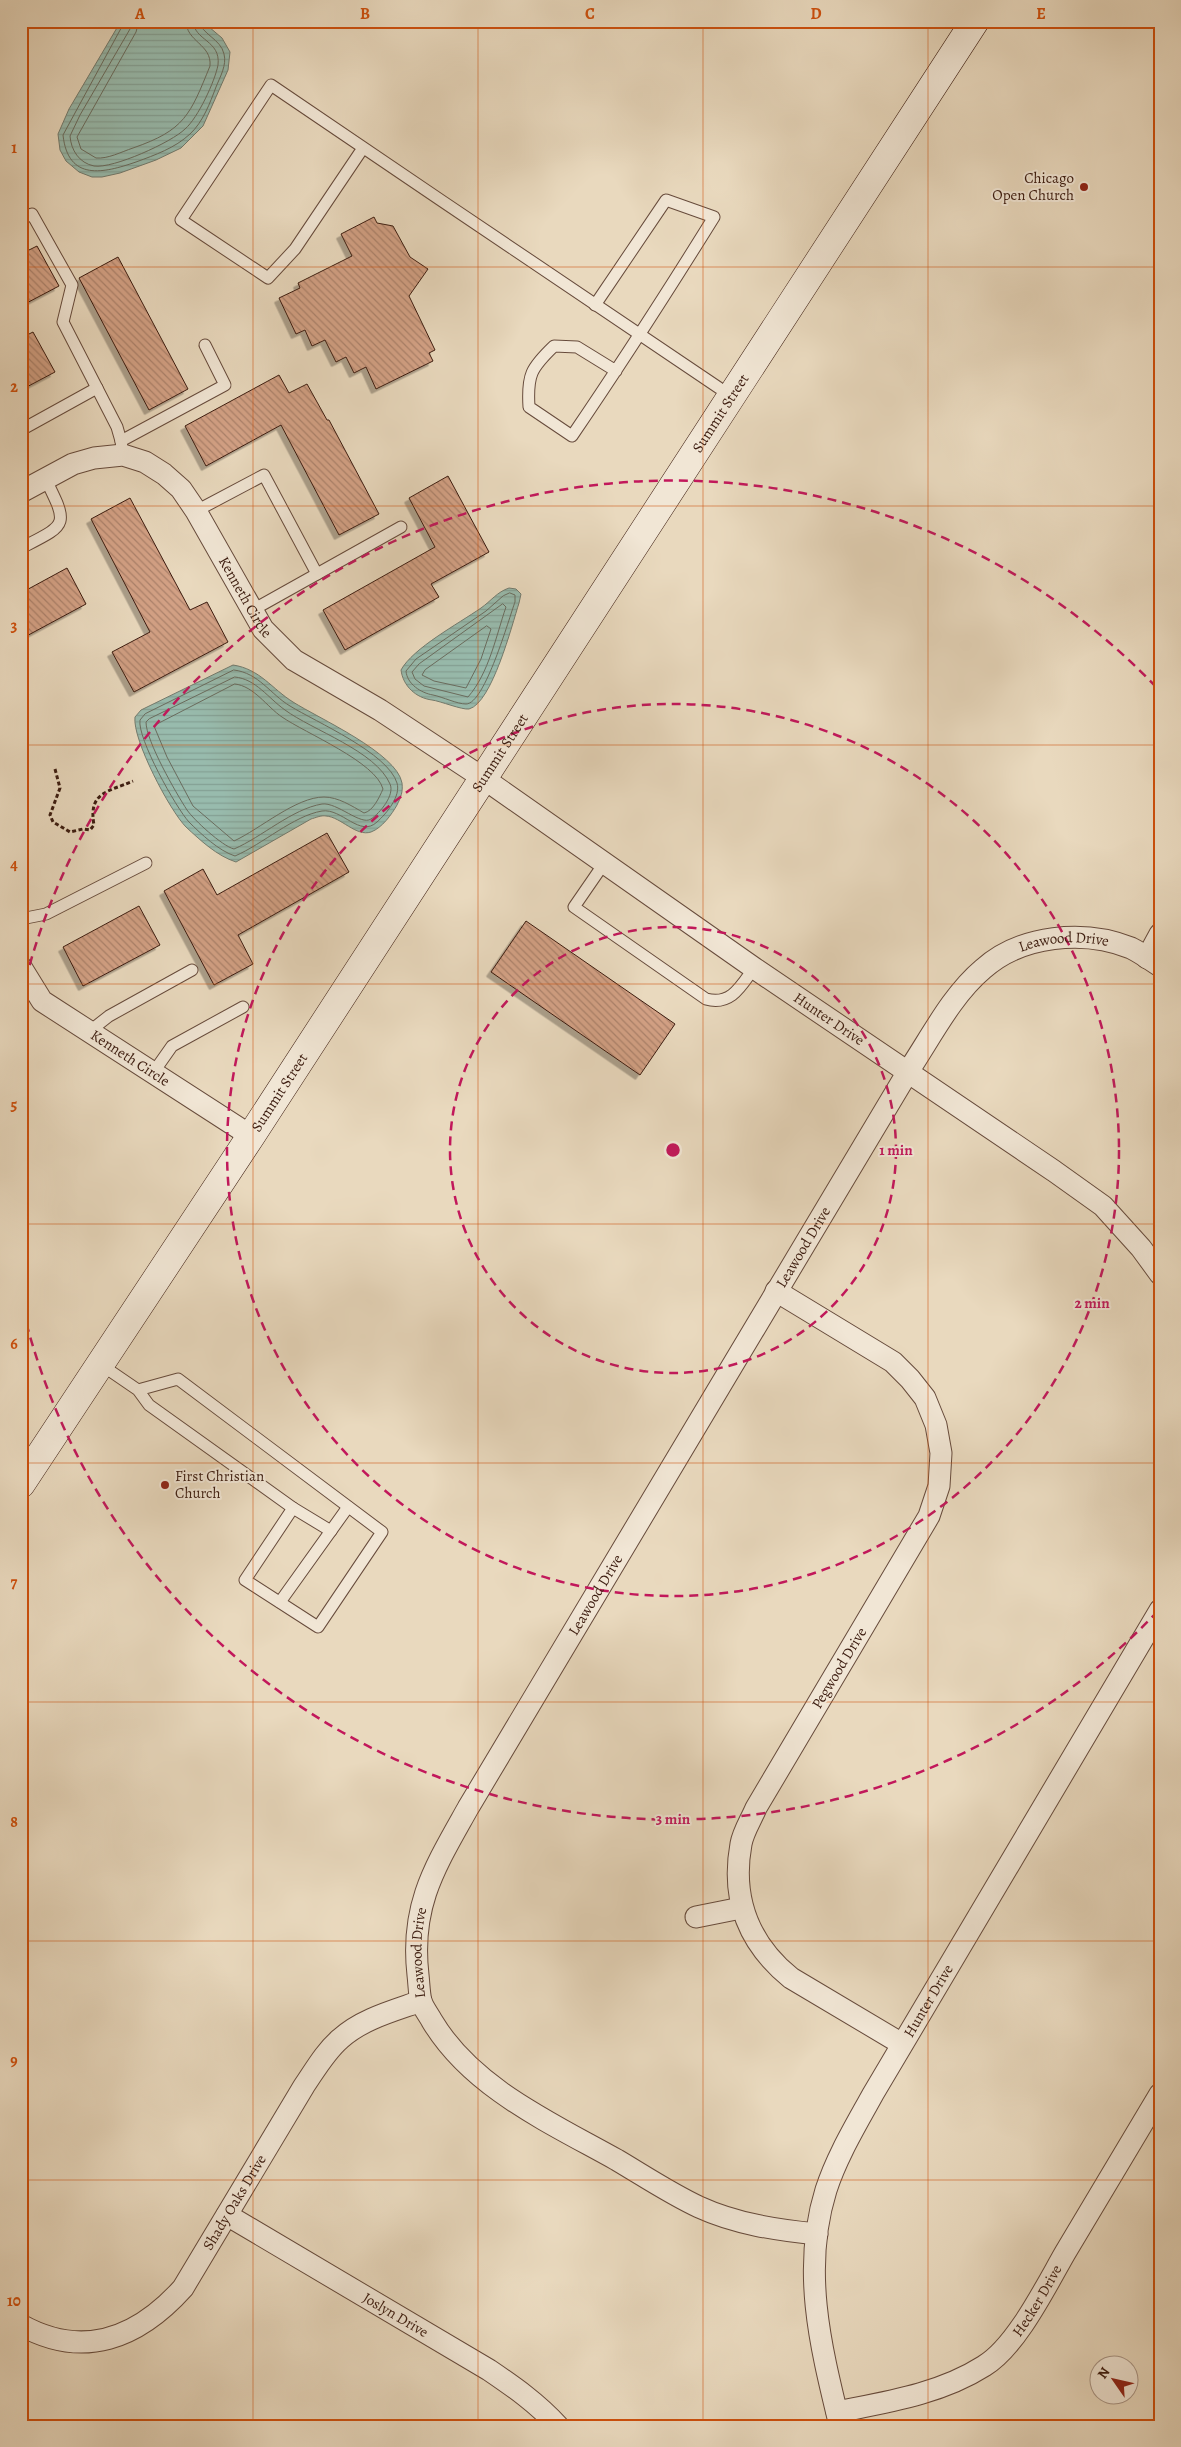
<svg xmlns="http://www.w3.org/2000/svg" width="1181" height="2447" font-family="Alegreya,serif">
<defs>
<pattern id="water-rules" width="6" height="5" patternUnits="userSpaceOnUse" patternTransform="scale(1.25)"><rect width="6" height="5" fill="#98bbad"/><path d="M0 2.5h6" fill="none" stroke="#84a094"/></pattern>
<pattern id="building-back-hatch" width="6" height="6" patternUnits="userSpaceOnUse" patternTransform="scale(1.25)"><rect width="6" height="6" fill="#d3a185"/><path d="M-1 5l2 2M0 0l6 6M5-1l2 2" fill="none" stroke="#ac826b"/></pattern>
<filter id="shadow"><feDropShadow dx="-4.5" dy="4.5" stdDeviation="0" flood-color="#0004"/></filter>
</defs>
<rect width="100%" height="100%" fill="#e9d9be"/>
<filter id="stains"><feTurbulence type="fractalNoise" baseFrequency=".004" numOctaves="4"/><feColorMatrix values="0 0 0 0 .2 0 0 0 0 .09 0 0 0 0 .02 0 0 0 .5 -.17"/></filter>
<radialGradient id="worn" r=".72"><stop offset=".6" stop-color="#630" stop-opacity="0"/><stop offset="1" stop-color="#630" stop-opacity=".3"/></radialGradient>
<!-- water -->
<g fill="url(#water-rules)" stroke="#737b6e">
<path d="M 121,21 L 202,21 L 222,38 L 230,52 L 228,70 L 203,126 L 181,148 L 156,160 L 120,173 L 102,177 L 92,177 L 79,172 L 66,161 L 60,150 L 58,134 L 69,109 Z"/>
<path d="M 509,588 L 516,589 L 521,594 L 519,603 C 512,625 492,703 469,709 C 462,710 440,701 432,700 C 416,698 403,686 401,670 C 413,648 458,624 481,608 C 491,601 497,592 509,588 Z"/>
<path d="M 233,665 C 260,669 272,689 293,702 C 318,718 397,753 402,783 C 403,792 401,797 397,805 C 392,814 382,828 371,832 C 356,837 341,817 326,816 C 321,815 315,818 311,819 L 236,862 C 217,856 200,840 186,827 C 170,811 132,739 135,717 L 141,710 Z"/>
</g>
<g fill="none" stroke-linecap="round" stroke-linejoin="round">
<!-- shore -->
<g stroke="#6a6c5e" stroke-width="1">
<path d="M 125,21 L 63,135 C 68,182 104,173 136,162 C 155,155 175,148 190,134 C 203,122 210,103 216,87 C 220,77 227,65 224,54 C 221,39 201,34 199,21"/>
<path d="M 131,21 L 130,29 L 80,115 L 70,136 C 71,150 79,163 94,166 C 113,169 172,142 185,129 C 198,118 215,81 218,65 C 221,40 194,41 193,21"/>
<path d="M 139,21 L 136,32 L 77,137 L 81,149 L 96,158 C 108,159 121,152 133,148 C 185,130 190,115 210,66 C 212,44 186,42 186,21"/>
<path d="M 510,593 L 515,595 L 515,602 C 509,618 485,704 466,704 C 457,704 443,697 433,695 C 421,693 407,684 406,671 L 416,659 L 486,611 L 503,596 Z"/>
<path d="M 503,604 L 506,607 C 496,636 489,673 468,697 L 424,686 L 415,679 L 412,672 L 419,664 Z"/>
<path d="M 487,626 L 491,629 L 481,659 L 466,688 L 434,681 L 422,675 L 425,670 Z"/>
<path d="M 234,670 C 259,673 270,694 290,706 C 316,722 388,753 397,783 C 401,796 387,813 377,822 C 360,838 342,808 322,811 C 293,816 263,844 235,856 C 219,851 201,834 189,822 C 176,808 137,738 140,720 L 145,714 Z"/>
<path d="M 235,677 C 256,679 268,698 285,710 C 312,730 376,751 390,784 C 395,795 380,813 371,819 C 361,826 337,802 322,804 C 292,809 262,837 234,849 C 222,846 194,820 187,810 C 176,793 146,741 146,722 L 149,719 Z"/>
<path d="M 235,684 C 254,686 267,707 282,717 C 305,733 376,762 383,789 C 379,798 373,811 364,813 C 352,806 338,797 324,797 C 296,797 260,829 234,841 L 193,806 L 167,757 L 154,726 Z"/>
</g>
</g>
<!-- building -->
<g fill="url(#building-back-hatch)" stroke="#3c1c10" filter="url(#shadow)">
<path d="M 374,217 L 377,223 L 393,226 L 410,257 L 428,269 L 409,296 L 435,350 L 429,353 L 433,361 L 376,389 L 366,367 L 354,373 L 346,357 L 336,362 L 325,340 L 312,346 L 305,330 L 296,334 L 279,298 L 300,288 L 298,283 L 352,256 L 341,234 Z"/>
<path d="M 37,246 L 59,286 L 21,306 L 21,254 Z"/>
<path d="M 118,257 L 188,389 L 149,410 L 79,278 Z"/>
<path d="M 33,332 L 55,372 L 21,390 L 21,338 Z"/>
<path d="M 279,375 L 289,393 L 307,384 L 327,420 L 329,420 L 379,514 L 339,535 L 281,425 L 206,466 L 185,426 Z"/>
<path d="M 448,476 L 489,552 L 431,584 L 439,597 L 345,650 L 323,610 L 435,547 L 409,498 Z"/>
<path d="M 130,498 L 190,610 L 207,602 L 228,642 L 134,692 L 112,652 L 150,632 L 91,519 Z"/>
<path d="M 67,568 L 86,604 L 21,639 L 21,593 Z"/>
<path d="M 327,833 L 349,872 L 238,935 L 253,964 L 214,985 L 164,891 L 203,869 L 217,895 Z"/>
<path d="M 139,906 L 160,945 L 83,986 L 63,947 Z"/>
<path d="M 526,921 L 675,1024 L 640,1075 L 491,972 Z"/>
</g>
<g fill="none" stroke-linecap="round" stroke-linejoin="round">
<defs>
<g id="service">
<path d="M 363,148 L 295,249 L 268,278 L 181,220 L 271,85 C 424,189 578,293 731,396"/>
<path d="M 21,219 L 32,214 L 72,285 L 63,322 L 117,427 L 121,441 L 123,455"/>
<path d="M 595,305 L 666,200 L 714,217 C 668,291 621,364 572,436 L 529,407 C 527,375 531,368 554,346 L 577,347 L 616,371"/>
<path d="M 21,430 L 97,388"/>
<path d="M 121,441 L 225,385 L 205,345"/>
<path d="M 196,511 L 264,475 L 317,574 L 251,611"/>
<path d="M 21,548 C 68,524 69,526 45,478"/>
<path d="M 317,574 L 401,527"/>
<path d="M 605,862 L 574,907 L 706,999 C 731,1006 741,986 754,968"/>
<path d="M 21,919 L 46,914 L 146,863"/>
<path d="M 90,1031 L 109,1016 L 192,970"/>
<path d="M 153,1073 L 172,1046 L 243,1007"/>
<path d="M 100,1364 L 138,1390 L 178,1379 L 382,1532 L 318,1627 L 245,1580 L 293,1508 L 149,1405 L 138,1390"/>
<path d="M 293,1508 L 331,1531"/>
<path d="M 280,1602 L 348,1507"/>
</g>
<g id="minor">
<path id="s1" d="M 21,492 L 73,464 L 94,458 L 123,455 L 145,462 L 164,474 L 181,489 L 196,511 L 263,629 L 294,660 L 380,710 L 483,778 L 754,968 L 1054,1171 L 1103,1206 L 1141,1248 L 1160,1274"/>
<path d="M 1147,958 L 1160,934"/>
<path id="s2" d="M 21,967 L 42,1001 L 251,1136"/>
<path d="M 776,1291 L 893,1362 L 910,1379 L 925,1398 L 936,1425 L 941,1453 L 939,1486 L 929,1516 L 756,1808 C 751,1820 743,1832 741,1844 C 731,1899 748,1943 791,1978 L 902,2044"/>
<path d="M 696,1917 L 741,1908"/>
<path id="s3" d="M 227,2215 L 489,2370 C 514,2387 537,2403 558,2426"/>
<path id="s4" d="M 817,2234 C 777,2230 736,2224 699,2207 C 671,2194 644,2176 617,2160 C 551,2123 472,2088 432,2021 C 429,2015 423,2008 421,2001 C 419,1993 419,1983 418,1975 C 410,1905 435,1867 468,1808 L 909,1070 C 931,1037 952,995 983,969 C 1021,935 1084,929 1131,948 C 1141,953 1151,960 1160,966"/>
<path id="s5" d="M 21,2325 C 84,2360 138,2338 183,2288 L 304,2086 C 315,2070 325,2052 340,2039 C 362,2019 393,2011 421,2001"/>
<path id="s6" d="M 837,2412 C 887,2402 940,2394 984,2366 C 1016,2347 1046,2286 1065,2253 C 1097,2200 1128,2147 1160,2094"/>
<path id="s7" d="M 840,2426 C 821,2348 801,2270 826,2190 C 837,2156 856,2125 873,2094 L 1160,1610"/>
</g>
<g id="secondary">
<path id="s8" d="M 21,1484 L 251,1136 L 975,21"/>
</g>
</defs>
<!-- service casing -->
<use href="#service" stroke="#674b3c" stroke-width="13"/>
<!-- minor casing -->
<use href="#minor" stroke="#674b3c" stroke-width="23"/>
<!-- secondary casing -->
<use href="#secondary" stroke="#3c1c10" stroke-width="29"/>
<!-- path -->
<path stroke="#3c1c10" stroke-width="3" stroke-dasharray="4 2.5" stroke-linecap="butt" d="M 55,769 L 60,788 L 50,815 L 53,822 L 70,832 L 83,829 L 90,830 L 94,825 C 88,792 108,792 133,781"/>
<!-- service -->
<use href="#service" stroke="#f1e6d5" stroke-width="11"/>
<!-- minor -->
<use href="#minor" stroke="#f1e6d5" stroke-width="21"/>
<!-- secondary -->
<use href="#secondary" stroke="#f1e6d5" stroke-width="28"/>
</g>
<!-- grid -->
<path fill="none" stroke="#ce500d" stroke-width="1" stroke-opacity="0.55" d="M 253,21 L 253,2426M 478,21 L 478,2426M 703,21 L 703,2426M 928,21 L 928,2426M 21,267 L 1160,267M 21,506 L 1160,506M 21,745 L 1160,745M 21,984 L 1160,984M 21,1224 L 1160,1224M 21,1463 L 1160,1463M 21,1702 L 1160,1702M 21,1941 L 1160,1941M 21,2180 L 1160,2180"/>
<!-- distance rings -->
<g fill="none" stroke="#c2185b" stroke-width="2.5" stroke-dasharray="9 6">
<circle cx="673" cy="1150" r="223"/>
<circle cx="673" cy="1150" r="446"/>
<path d="M1158 1611A669 669 0 0 1 22 1306M22 994A669 669 0 0 1 1158 689"/>
</g>
<!-- markers -->
<g fill="#8f2418" stroke="#f1e6d5" stroke-width="2">
<circle cx="1084" cy="187" r="5"/>
<circle cx="165" cy="1485" r="5"/>
</g>
<g text-anchor="middle" dominant-baseline="central" stroke-width="4" stroke-linejoin="round" paint-order="stroke">
<!-- poi labels -->
<g font-size="15" fill="#3c1c10" stroke="#f1e6d5" text-anchor="end">
<text x="1074" y="178">Chicago<tspan x="1074" dy="17">Open Church</tspan></text>
<text x="175" y="1476" text-anchor="start">First Christian<tspan x="175" dy="17">Church</tspan></text>
</g>
<!-- street labels -->
<g font-size="15" fill="#3c1c10" stroke="#f1e6d5">
<text stroke="none"><textPath href="#s8" startOffset="1279">Summit Street</textPath></text>
<text stroke="none"><textPath href="#s1" startOffset="304">Kenneth Circle</textPath></text>
<text stroke="none"><textPath href="#s8" startOffset="874">Summit Street</textPath></text>
<text stroke="none"><textPath href="#s4" startOffset="1751">Leawood Drive</textPath></text>
<text stroke="none"><textPath href="#s1" startOffset="1029">Hunter Drive</textPath></text>
<text stroke="none"><textPath href="#s2" startOffset="145">Kenneth Circle</textPath></text>
<text stroke="none"><textPath href="#s8" startOffset="469">Summit Street</textPath></text>
<text stroke="none"><textPath href="#s4" startOffset="1331">Leawood Drive</textPath></text>
<text stroke="none"><textPath href="#s4" startOffset="926">Leawood Drive</textPath></text>
<text transform="translate(839 1668) rotate(-59)">Pegwood Drive</text>
<text stroke="none"><textPath href="#s4" startOffset="522">Leawood Drive</textPath></text>
<text stroke="none"><textPath href="#s7" startOffset="455">Hunter Drive</textPath></text>
<text stroke="none"><textPath href="#s5" startOffset="282">Shady Oaks Drive</textPath></text>
<text stroke="none"><textPath href="#s6" startOffset="240">Hecker Drive</textPath></text>
<text stroke="none"><textPath href="#s3" startOffset="196">Joslyn Drive</textPath></text>
</g>
</g>
<circle cx="673" cy="1150" r="8" fill="#c2185b" stroke="#f1e6d5" stroke-width="2.5"/>
<g font-size="15" text-anchor="middle" font-weight="bold" fill="#c2185b" stroke="#f1e6d5" stroke-width="4" stroke-linejoin="round" paint-order="stroke">
<text x="896" y="1155">1 min</text>
<text x="1092" y="1308">2 min</text>
<text x="673" y="1824">3 min</text>
</g>
<!-- margin -->
<rect width="1181" height="2447" fill="none" stroke="#e9d9be" stroke-width="55"/>
<!-- north arrow -->
<g transform="translate(1114 2380) rotate(304)"><circle r="24" fill="#f1e6d5" stroke="#a99586"/>
<path d="M0-4L9 19L0 12L-9 19Z" fill="#8f2418"/>
<text y="-8" font-size="14" font-weight="bold" text-anchor="middle" fill="#3c1c10">N</text>
</g>
<rect x="28" y="28" width="1126" height="2392" fill="none" stroke="#ce500d" stroke-width="2"/>
<g font-size="16" text-anchor="middle" font-weight="bold" fill="#ce500d">
<text x="140" y="19">A</text>
<text x="365" y="19">B</text>
<text x="590" y="19">C</text>
<text x="816" y="19">D</text>
<text x="1041" y="19">E</text>
<text x="14" y="153">1</text>
<text x="14" y="392">2</text>
<text x="14" y="631">3</text>
<text x="14" y="870">4</text>
<text x="14" y="1110">5</text>
<text x="14" y="1349">6</text>
<text x="14" y="1588">7</text>
<text x="14" y="1827">8</text>
<text x="14" y="2066">9</text>
<text x="14" y="2306">10</text>
</g>
<rect width="100%" height="100%" filter="url(#stains)"/>
<rect width="100%" height="100%" fill="url(#worn)"/>
</svg>
